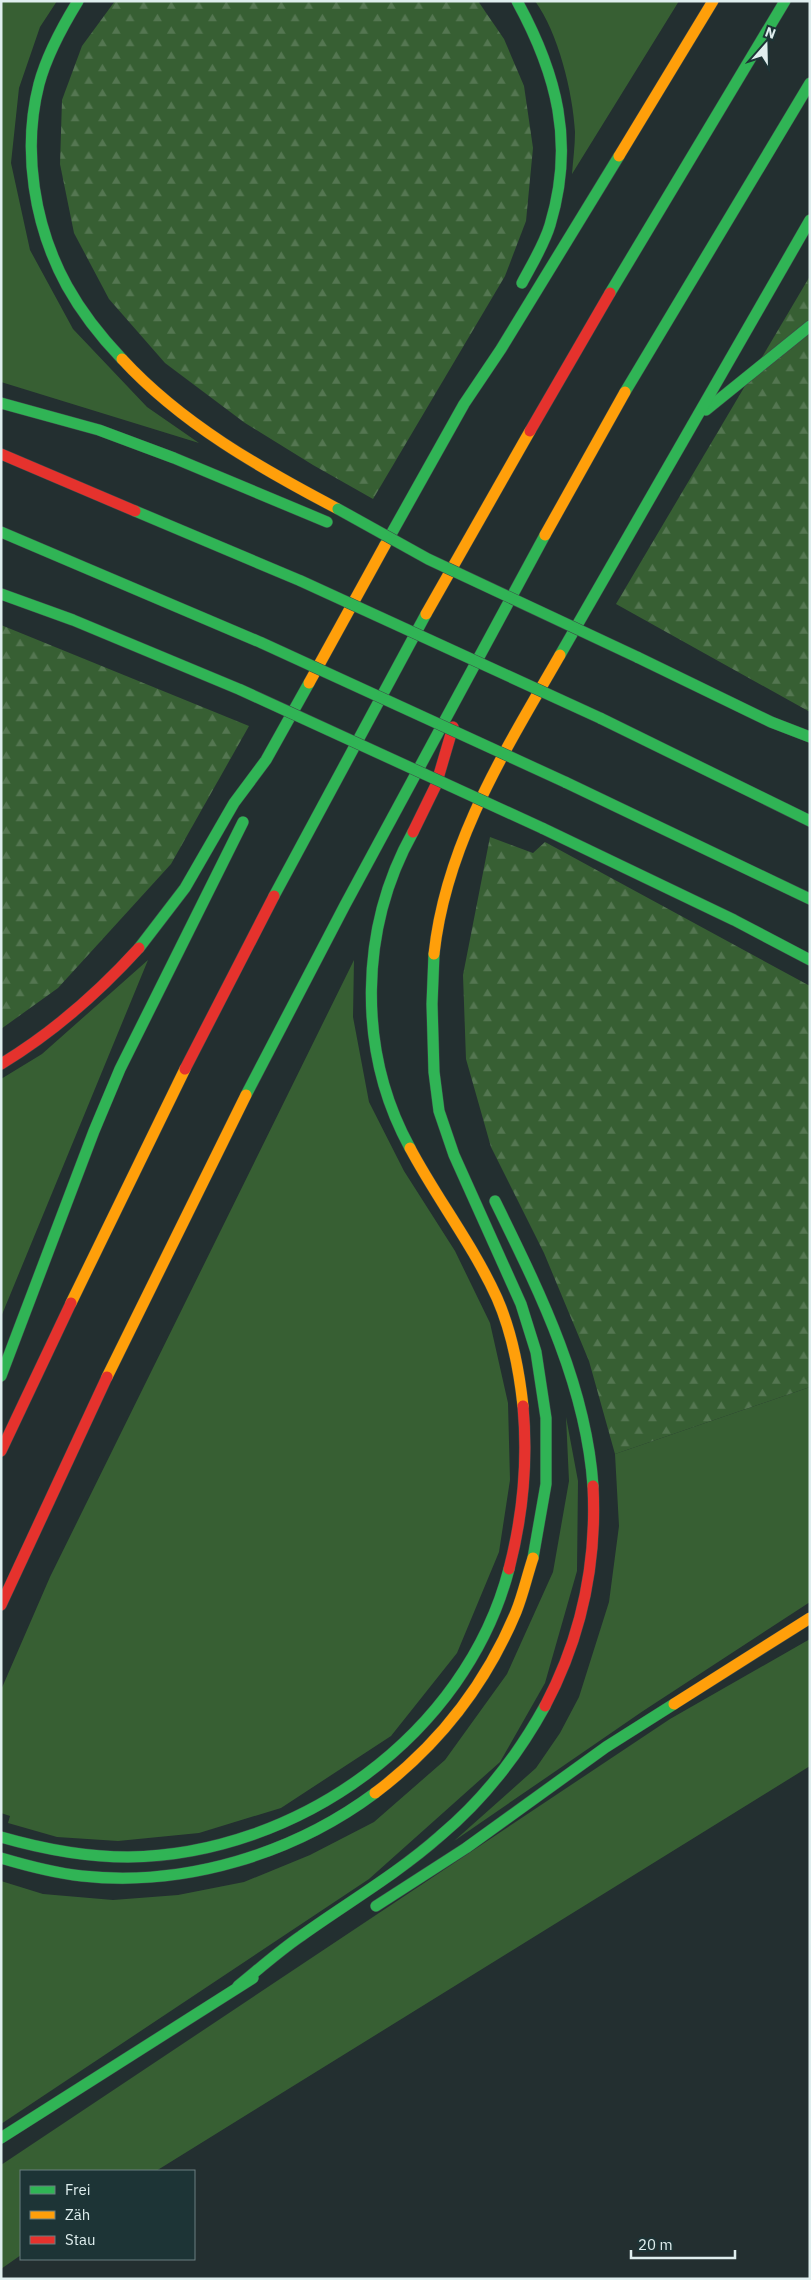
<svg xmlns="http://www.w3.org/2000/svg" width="811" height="2280" font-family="'IBM Plex Sans',sans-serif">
<defs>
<pattern id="forest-firs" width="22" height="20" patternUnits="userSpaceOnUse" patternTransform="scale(1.25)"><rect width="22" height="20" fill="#375f33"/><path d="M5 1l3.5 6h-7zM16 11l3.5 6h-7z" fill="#547651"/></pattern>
</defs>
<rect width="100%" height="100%" fill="#232f30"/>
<!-- grass -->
<g fill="#375f33">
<path d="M 1,1 L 57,1 L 40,27 L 19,88 L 11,163 L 30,250 L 73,329 L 147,407 L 199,443 L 1,382 Z"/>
<path d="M 535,1 L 679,1 L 572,174 C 573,160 575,146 575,132 C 573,93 558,32 535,1 Z"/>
<path d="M 148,960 L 1,1317 L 1,1079 L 42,1054 Z"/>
<path d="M 354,960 L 353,1017 L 369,1102 L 404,1171 L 455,1251 L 490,1323 L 508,1403 L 510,1480 L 499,1552 L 457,1653 L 391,1736 L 281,1808 L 199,1833 L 118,1841 L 57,1837 L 8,1823 L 10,1816 L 1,1813 L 1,1690 L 50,1577 Z"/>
<path d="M 810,1387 L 810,1602 L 643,1711 L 454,1841 L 536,1768 L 560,1733 L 579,1697 L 609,1602 L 619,1526 L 615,1454 Z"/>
<path d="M 566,1417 L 578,1481 L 577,1571 L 545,1683 L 500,1762 L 369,1879 L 1,2124 L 1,1881 L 43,1894 L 113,1900 L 178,1895 L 244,1882 L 310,1855 L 374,1822 L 445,1760 L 507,1674 L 553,1572 L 569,1481 Z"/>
<path d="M 810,1639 L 810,1766 L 156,2171 L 21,2171 L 21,2255 L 1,2269 L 1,2165 L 670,1719 Z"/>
</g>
<!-- forest -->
<g fill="url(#forest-firs)">
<path d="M 115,1 L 478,1 L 504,39 L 524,86 L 533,148 L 526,221 L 505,276 L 373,499 L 313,465 L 245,423 L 165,363 L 109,299 L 74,233 L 60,164 L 62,100 L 82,46 Z"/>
<path d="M 810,276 L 810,712 L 616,604 Z"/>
<path d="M 1,625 L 249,726 L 171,864 L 58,988 L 1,1029 Z"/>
<path d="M 490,837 L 533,853 L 545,842 L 810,986 L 810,1387 L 615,1454 L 589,1361 L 544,1253 L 491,1147 L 466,1059 L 463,975 Z"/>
</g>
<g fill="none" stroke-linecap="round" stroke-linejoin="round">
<defs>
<g id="fast">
<path d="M 78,1 C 62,27 47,54 39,84 C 22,150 34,226 67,286 C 82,313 101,337 122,359"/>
<path d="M 517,1 C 557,74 575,143 550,225 C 544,245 532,264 522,283"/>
<path d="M 610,293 L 785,1"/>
<path d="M 625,392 L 810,83"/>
<path d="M 1,403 L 99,430 L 174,458 L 327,522"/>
<path d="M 706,410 L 810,326"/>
<path d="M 135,511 L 301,581"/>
<path d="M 1,532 L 262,643"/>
<path d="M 385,545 L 464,404 L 501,349 L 619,156"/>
<path d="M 1,594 L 73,620 L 241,690"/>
<path d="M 560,655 L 810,220"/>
<path d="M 637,657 L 771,722 L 810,737"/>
<path d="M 600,718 L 810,821"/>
<path d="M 565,782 L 810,899"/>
<path d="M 542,828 L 734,920 L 810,960"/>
<path d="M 274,896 L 426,614"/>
<path d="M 139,948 L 185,888 L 234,803 L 266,760 L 309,683"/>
<path d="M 434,954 L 432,1004 L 434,1072 L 439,1111 L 454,1155 L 521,1304 L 536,1352 L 546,1418 L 546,1484 L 533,1558"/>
<path d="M 246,1095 L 345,905 L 545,535"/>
<path d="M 410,1148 C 357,1051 359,929 413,832"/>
<path d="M 495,1201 C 539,1291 586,1384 593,1486"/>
<path d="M 1,1376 L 94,1131 L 120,1069 L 243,822"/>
<path d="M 1,1837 C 43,1849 84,1857 128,1857 C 297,1855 466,1735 509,1569"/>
<path d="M 1,1858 C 28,1866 54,1873 82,1876 C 185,1887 293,1854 375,1793"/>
<path d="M 376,1906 L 466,1848 L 606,1747 L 674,1704"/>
<path d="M 238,1986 C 259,1969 279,1951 301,1936 C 347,1903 397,1874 440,1836 C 483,1800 518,1755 545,1706"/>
<path d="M 1,2138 L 253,1978"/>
</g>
<g id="slow">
<path d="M 619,156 L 713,1"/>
<path d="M 122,359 C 182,424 260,468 338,509"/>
<path d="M 545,535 L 625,392"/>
<path d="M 426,614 L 530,431"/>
<path d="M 309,683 L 385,545"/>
<path d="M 434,954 C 446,843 506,749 560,655"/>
<path d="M 410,1148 C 437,1199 473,1245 497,1298 C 512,1332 519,1369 523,1406"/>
<path d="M 71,1303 L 185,1069"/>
<path d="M 107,1377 L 246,1095"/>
<path d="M 674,1704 L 810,1618"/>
<path d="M 375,1793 C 439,1745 485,1686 516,1612 C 523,1595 527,1576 533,1558"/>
</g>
<g id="jam">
<path d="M 530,431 L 610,293"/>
<path d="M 1,454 L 135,511"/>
<path d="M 413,832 L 436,785 L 453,727"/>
<path d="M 1,1064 C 54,1032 98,993 139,948"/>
<path d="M 185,1069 L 274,896"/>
<path d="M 1,1451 L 71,1303"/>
<path d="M 509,1569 C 523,1515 528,1461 523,1406"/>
<path d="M 1,1605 L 107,1377"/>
<path d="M 545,1706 C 581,1638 597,1563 593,1486"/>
</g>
</defs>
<!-- fast casing -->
<use href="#fast" stroke="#3e4a4a" stroke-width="12"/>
<!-- slow casing -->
<use href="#slow" stroke="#3e4a4a" stroke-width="12"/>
<!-- jam casing -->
<use href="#jam" stroke="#3e4a4a" stroke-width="12"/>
<!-- fast -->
<use href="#fast" stroke="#30b455" stroke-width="11"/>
<!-- slow -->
<use href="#slow" stroke="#ff9f0a" stroke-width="11"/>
<!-- jam -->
<use href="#jam" stroke="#e5322d" stroke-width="11"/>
<defs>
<g id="fast-bridge">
<path d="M 338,509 L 428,559 L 637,657"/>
<path d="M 301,581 L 600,718"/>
<path d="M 262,643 L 565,782"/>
<path d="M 241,690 L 542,828"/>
</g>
</defs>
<!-- fast-bridge casing -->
<use href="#fast-bridge" stroke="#3e4a4a" stroke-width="12" stroke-linecap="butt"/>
<!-- fast-bridge -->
<use href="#fast-bridge" stroke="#30b455" stroke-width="11"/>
</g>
<!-- border -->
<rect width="811" height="2280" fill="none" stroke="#dfeeee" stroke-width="5"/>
<!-- legend -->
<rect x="20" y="2170" width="175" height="90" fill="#1d3436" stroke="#6b7e80"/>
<rect x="30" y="2186" width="25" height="8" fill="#30b455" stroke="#6b7e80"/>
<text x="65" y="2195" font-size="15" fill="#dfeeee">Frei</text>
<rect x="30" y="2211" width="25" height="8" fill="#ff9f0a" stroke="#6b7e80"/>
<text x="65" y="2220" font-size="15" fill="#dfeeee">Zäh</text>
<rect x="30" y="2236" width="25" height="8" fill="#e5322d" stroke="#6b7e80"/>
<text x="65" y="2245" font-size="15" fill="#dfeeee">Stau</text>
<!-- north arrow -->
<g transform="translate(766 45) rotate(20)" stroke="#1d3436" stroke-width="4" paint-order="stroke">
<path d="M0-4L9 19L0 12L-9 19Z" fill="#dfeeee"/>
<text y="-8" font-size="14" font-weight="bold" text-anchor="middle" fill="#dfeeee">N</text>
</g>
<!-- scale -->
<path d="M631 2250v8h104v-8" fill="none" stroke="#dfeeee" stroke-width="2.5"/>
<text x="638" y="2250" font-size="15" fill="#dfeeee" stroke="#1d3436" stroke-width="4" paint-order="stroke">20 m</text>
</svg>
